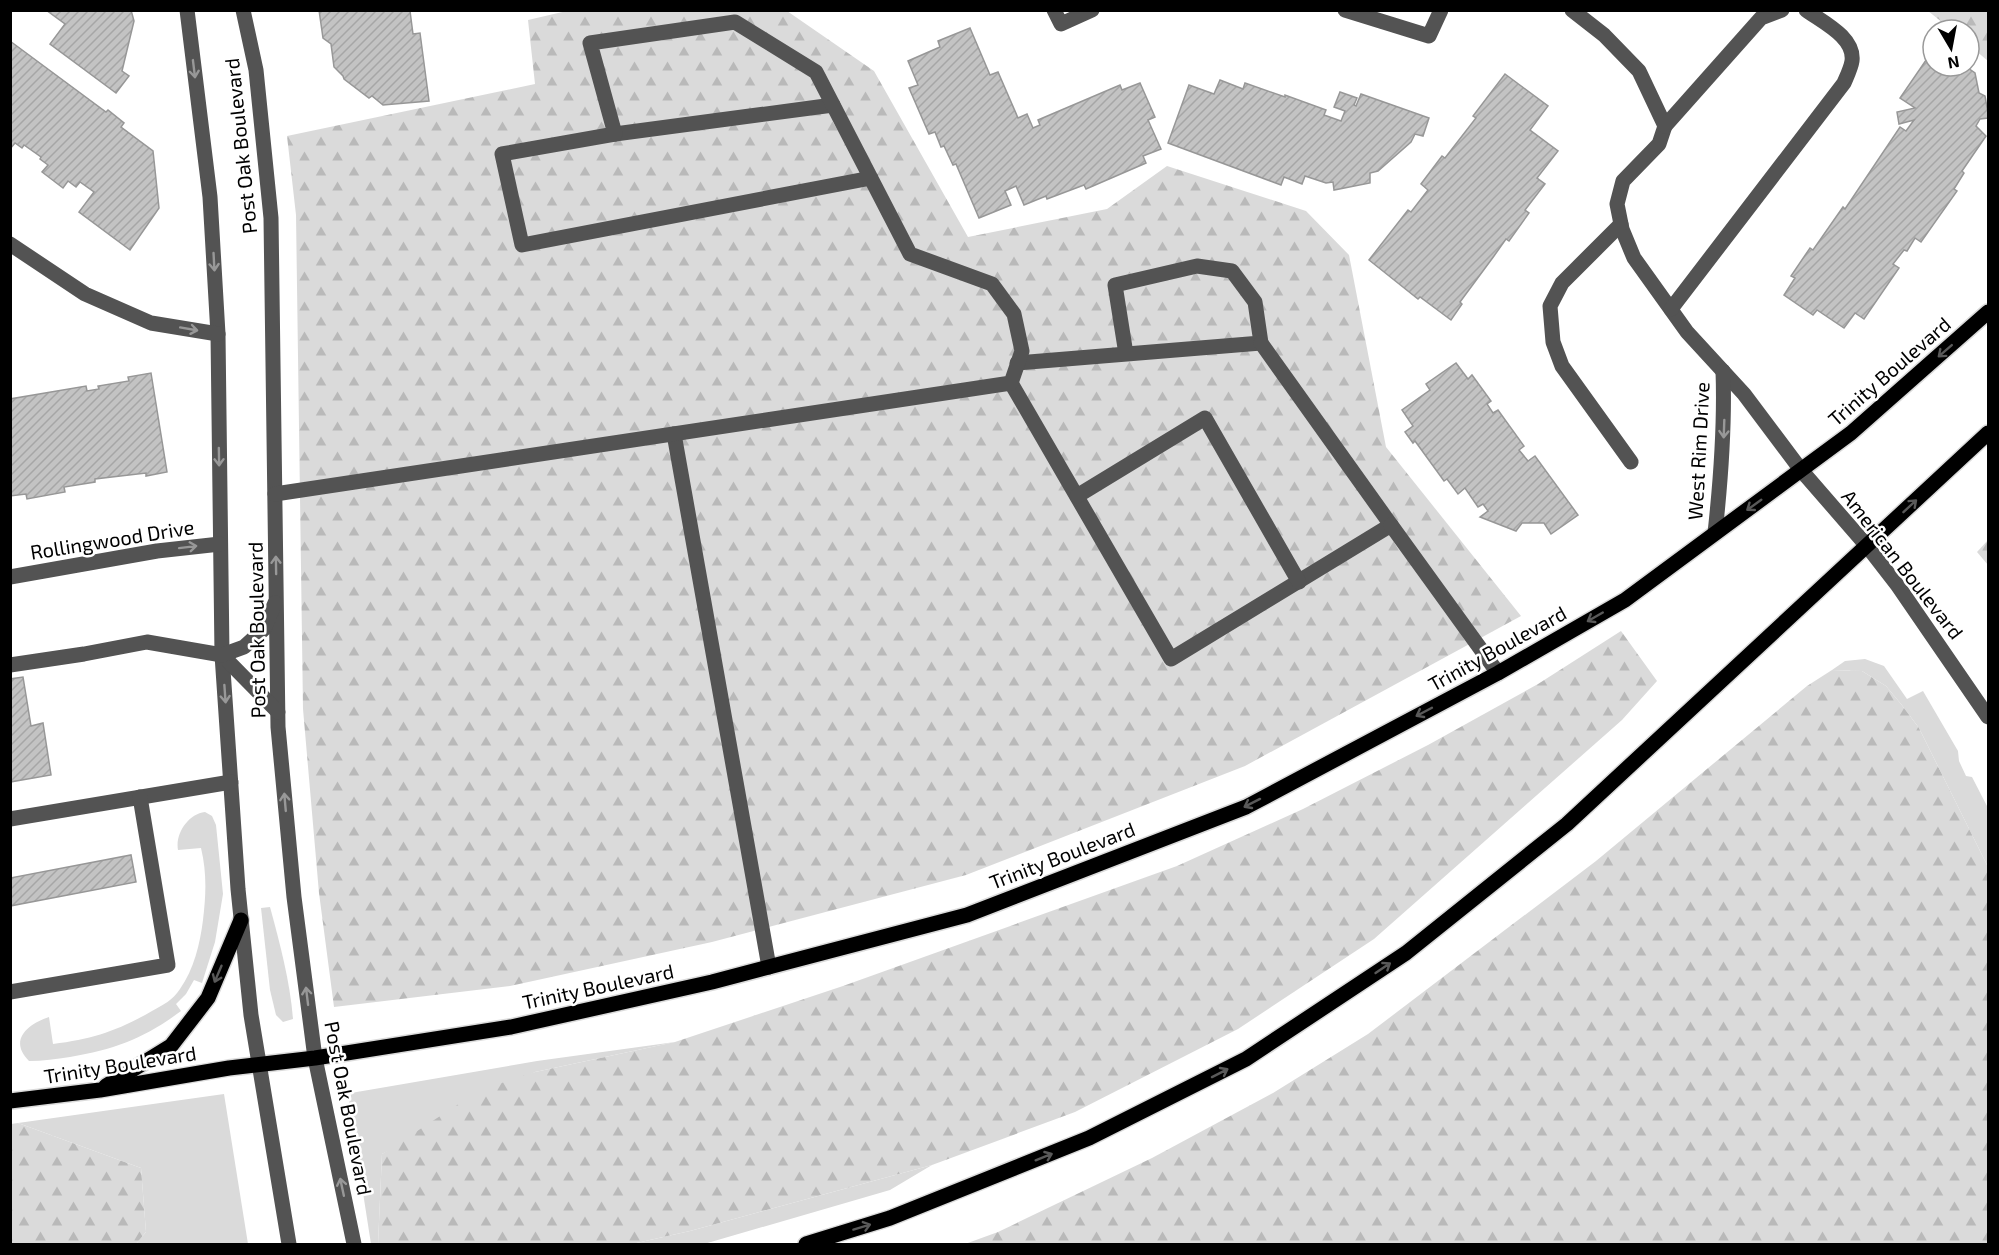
<svg xmlns="http://www.w3.org/2000/svg" width="1999" height="1255" font-family="'Exo 2',sans-serif">
<defs>
<pattern id="forest-firs" width="22" height="20" patternUnits="userSpaceOnUse" patternTransform="scale(1.5)"><rect width="22" height="20" fill="#dadada"/><path d="M5 1l3.5 6h-7zM16 11l3.5 6h-7z" fill="#b9b9b9"/></pattern>
<pattern id="building-hatch" width="6" height="6" patternUnits="userSpaceOnUse" patternTransform="scale(1.5)"><rect width="6" height="6" fill="#c3c3c3"/><path d="M-1 1l2-2M0 6l6-6M5 7l2-2" fill="none" stroke="#a6a6a6"/></pattern>
</defs>
<rect width="100%" height="100%" fill="#fff"/>
<!-- grass -->
<g fill="#dadada">
<path d="M 1865,659 L 1884,666 L 1907,699 L 1923,691 L 1958,751 L 1959,761 L 1966,776 L 1972,777 L 1988,808 L 1988,867 L 1919,728 L 1901,704 L 1886,686 L 1862,671 L 1832,670 L 1845,661 Z"/>
<path d="M 205,812 L 212,816 L 216,825 L 223,894 L 215,942 L 202,983 L 194,980 L 186,994 L 176,1004 L 181,1011 C 145,1038 116,1049 70,1057 C 56,1059 43,1061 29,1061 C 8,1040 28,1024 49,1017 L 53,1044 C 93,1039 117,1031 152,1011 C 163,1005 173,1000 180,989 C 194,969 200,944 203,920 C 206,895 207,873 201,848 L 178,850 C 175,834 188,814 205,812 Z"/>
<path d="M 270,907 C 280,944 290,981 293,1019 L 283,1022 L 276,1015 L 270,990 L 261,908 Z"/>
<path d="M 675,1042 L 535,1072 L 382,1154 L 378,1244 L 371,1244 L 349,1103 L 351,1093 L 537,1061 Z"/>
<path d="M 224,1094 L 248,1244 L 136,1244 L 146,1232 L 141,1168 L 18,1123 Z"/>
<path d="M 932,1165 L 890,1190 L 704,1244 L 632,1244 L 690,1231 Z"/>
</g>
<!-- forest -->
<g fill="url(#forest-firs)">
<path d="M 571,10 L 787,11 L 874,71 L 968,237 L 1107,209 L 1167,166 L 1306,211 L 1349,255 L 1386,447 L 1521,616 L 1245,766 L 966,875 L 712,942 L 510,986 L 334,1007 L 319,893 L 303,709 L 296,215 L 287,136 L 535,84 L 528,20 Z"/>
<path d="M 1928,11 L 1988,11 L 1988,61 L 1969,45 L 1969,30 L 1952,30 Z"/>
<path d="M 1988,540 L 1988,565 L 1977,552 Z"/>
<path d="M 1621,631 L 1657,681 L 1622,720 L 1374,939 L 1238,1029 L 1075,1112 L 932,1165 L 690,1231 L 632,1244 L 378,1244 L 382,1154 L 480,1090 L 535,1072 L 675,1042 L 843,986 L 1177,866 L 1303,809 L 1428,745 L 1538,684 Z"/>
<path d="M 1832,670 L 1862,671 L 1886,686 L 1901,704 L 1919,728 L 1988,867 L 1988,1244 L 965,1244 L 998,1232 L 1152,1158 L 1273,1093 L 1368,1034 L 1596,861 L 1807,686 Z"/>
<path d="M 18,1123 L 141,1168 L 146,1232 L 136,1244 L 11,1244 L 11,1124 Z"/>
</g>
<!-- building -->
<g fill="url(#building-hatch)" stroke="#979797" stroke-width="1.5">
<path d="M 46,10 L 131,10 L 134,21 L 122,71 L 129,76 L 116,93 L 50,44 L 65,24 Z"/>
<path d="M 319,10 L 410,11 L 413,34 L 420,33 L 429,101 L 383,105 L 372,96 L 369,98 L 344,79 L 343,76 L 334,67 L 331,44 L 323,38 Z"/>
<path d="M 970,28 L 990,75 L 998,72 L 1018,118 L 1027,114 L 1033,128 L 1040,125 L 1038,120 L 1120,85 L 1122,90 L 1140,83 L 1155,117 L 1148,120 L 1161,149 L 1143,156 L 1146,163 L 1086,189 L 1084,185 L 1047,199 L 1046,196 L 1024,205 L 1016,186 L 1005,191 L 1011,205 L 979,218 L 956,164 L 953,165 L 944,146 L 941,147 L 935,132 L 929,134 L 909,88 L 918,85 L 908,61 L 940,47 L 938,41 Z"/>
<path d="M 10,41 L 106,112 L 108,110 L 124,123 L 121,127 L 153,151 L 159,208 L 130,250 L 79,212 L 94,192 L 80,182 L 76,187 L 68,181 L 63,188 L 42,172 L 48,165 L 40,159 L 41,157 L 24,145 L 22,148 L 15,143 L 10,149 Z"/>
<path d="M 1933,50 L 1933,66 L 1965,66 L 1975,73 L 1979,93 L 1985,96 L 1988,113 L 1988,118 L 1980,119 L 1976,126 L 1986,136 L 1962,171 L 1964,173 L 1954,189 L 1957,191 L 1921,242 L 1915,238 L 1907,251 L 1904,250 L 1893,264 L 1899,268 L 1864,319 L 1855,313 L 1844,328 L 1817,310 L 1813,315 L 1784,295 L 1795,278 L 1791,276 L 1810,248 L 1813,250 L 1843,207 L 1845,209 L 1900,127 L 1906,131 L 1914,120 L 1899,124 L 1897,112 L 1915,108 L 1900,98 Z"/>
<path d="M 1505,74 L 1548,106 L 1530,130 L 1558,151 L 1537,178 L 1545,184 L 1525,210 L 1529,213 L 1509,241 L 1506,239 L 1494,256 L 1460,302 L 1462,304 L 1451,320 L 1420,297 L 1418,299 L 1369,260 L 1408,210 L 1411,212 L 1428,190 L 1421,184 L 1442,156 L 1445,158 L 1476,118 L 1473,116 Z"/>
<path d="M 1220,80 L 1243,89 L 1245,83 L 1285,97 L 1285,95 L 1326,110 L 1324,115 L 1341,121 L 1345,111 L 1334,107 L 1340,92 L 1357,98 L 1354,105 L 1356,106 L 1361,94 L 1429,118 L 1423,136 L 1415,134 L 1411,142 L 1378,171 L 1370,173 L 1370,183 L 1334,190 L 1333,182 L 1326,183 L 1305,176 L 1302,184 L 1284,177 L 1281,185 L 1168,143 L 1189,85 L 1214,94 Z"/>
<path d="M 1456,363 L 1468,379 L 1472,375 L 1491,401 L 1487,404 L 1493,413 L 1498,410 L 1524,446 L 1519,450 L 1528,461 L 1535,456 L 1578,515 L 1551,534 L 1544,523 L 1522,523 L 1516,531 L 1480,517 L 1488,511 L 1483,504 L 1478,507 L 1465,488 L 1458,494 L 1447,479 L 1444,481 L 1415,441 L 1413,443 L 1405,432 L 1413,426 L 1402,410 L 1430,390 L 1426,384 Z"/>
<path d="M 151,373 L 167,472 L 146,476 L 146,473 L 95,479 L 95,482 L 64,487 L 65,492 L 27,499 L 26,494 L 10,496 L 10,399 L 86,386 L 87,391 L 99,389 L 98,386 L 129,381 L 128,377 Z"/>
<path d="M 23,677 L 31,726 L 43,723 L 51,775 L 10,782 L 10,679 Z"/>
<path d="M 131,855 L 136,882 L 10,906 L 10,878 Z"/>
</g>
<g fill="none" stroke-linecap="round" stroke-linejoin="round">
<defs>
<g id="major">
<path d="M 106,1086 L 171,1046 L 208,998 L 241,920"/>
<path d="M 10,1101 L 100,1090 L 229,1068 L 315,1058 L 511,1027 L 712,982 L 967,915 L 1246,807 L 1498,673 L 1625,600 L 1851,433 L 1988,312"/>
<path d="M 806,1244 L 890,1218 L 1089,1138 L 1246,1059 L 1406,953 L 1567,824 L 1988,433"/>
</g>
</defs>
<!-- major casing -->
<use href="#major" stroke="#dbdbdb" stroke-width="18"/>
<!-- minor -->
<g stroke="#535353" stroke-width="15">
<path d="M 187,10 L 210,197 L 218,334 L 222,655 L 238,889 L 251,1015 L 289,1244"/>
<path d="M 243,10 L 256,70 L 271,218 L 278,727 L 294,897 L 315,1058 L 354,1244"/>
<path d="M 1054,10 L 1061,24 L 1092,10"/>
<path d="M 1345,10 L 1429,36 L 1441,10"/>
<path d="M 1572,10 L 1604,35 L 1639,71 L 1665,126 L 1659,144 L 1623,181 L 1617,204 L 1622,229 L 1634,258 L 1687,332 L 1744,394 L 1801,470 L 1867,546 L 1898,586 L 1988,717"/>
<path d="M 1665,126 L 1761,18 L 1782,10"/>
<path d="M 615,134 L 833,105"/>
<path d="M 1621,224 L 1562,283 L 1550,306 L 1553,342 L 1562,366 L 1631,462"/>
<path d="M 10,244 L 85,294 L 151,323 L 218,334"/>
<path d="M 1671,309 L 1844,83 C 1847,76 1851,68 1852,61 C 1855,37 1822,22 1806,10"/>
<path d="M 1017,363 L 1261,343 L 1255,302 L 1232,271 L 1197,266 L 1115,285 L 1126,354"/>
<path d="M 1011,383 L 1171,659 L 1391,525 L 1261,343"/>
<path d="M 674,434 L 769,967"/>
<path d="M 275,494 L 1011,383 L 1022,351 L 1014,314 L 992,284 L 910,254 L 816,72 L 735,22 L 590,43 L 615,134 L 502,154 L 522,245 L 871,178"/>
<path d="M 1077,496 L 1205,418 L 1299,582"/>
<path d="M 1391,525 L 1498,673"/>
<path d="M 1715,533 C 1721,478 1725,425 1723,371"/>
<path d="M 10,577 L 157,551 L 220,544"/>
<path d="M 222,655 L 278,712"/>
<path d="M 10,665 L 84,654 L 147,642 L 222,655 L 244,647 L 264,629 L 275,603"/>
<path d="M 10,819 L 231,782"/>
<path d="M 10,992 L 168,965 L 140,797"/>
</g>
<!-- major -->
<use href="#major" stroke="#000" stroke-width="15"/>
</g>
<!-- one-way arrows -->
<defs><path id="oneway-shaft" d="M-6 0H5M1.5-3L5.5 0L1.5 3" fill="none" stroke-width="1.6" stroke-linecap="round" stroke-linejoin="round" transform="scale(1.5)"/></defs>
<g stroke="#989898">
<use href="#oneway-shaft" transform="translate(194 69) rotate(83)"/>
<use href="#oneway-shaft" transform="translate(214 262) rotate(87)"/>
<use href="#oneway-shaft" transform="translate(189 329) rotate(10)"/>
<use href="#oneway-shaft" transform="translate(1724 429) rotate(92)"/>
<use href="#oneway-shaft" transform="translate(219 457) rotate(89)"/>
<use href="#oneway-shaft" transform="translate(188 547) rotate(-7)"/>
<use href="#oneway-shaft" transform="translate(276 565) rotate(-91)"/>
<use href="#oneway-shaft" transform="translate(225 694) rotate(86)"/>
<use href="#oneway-shaft" transform="translate(285 802) rotate(-95)"/>
<use href="#oneway-shaft" transform="translate(307 996) rotate(-97)"/>
<use href="#oneway-shaft" transform="translate(342 1187) rotate(-102)"/>
</g>
<g stroke="#595959">
<use href="#oneway-shaft" transform="translate(1945 351) rotate(139)"/>
<use href="#oneway-shaft" transform="translate(1754 505) rotate(144)"/>
<use href="#oneway-shaft" transform="translate(1910 506) rotate(-43)"/>
<use href="#oneway-shaft" transform="translate(1595 617) rotate(150)"/>
<use href="#oneway-shaft" transform="translate(1424 712) rotate(152)"/>
<use href="#oneway-shaft" transform="translate(1252 803) rotate(153)"/>
<use href="#oneway-shaft" transform="translate(1383 968) rotate(-34)"/>
<use href="#oneway-shaft" transform="translate(218 974) rotate(113)"/>
<use href="#oneway-shaft" transform="translate(1220 1073) rotate(-27)"/>
<use href="#oneway-shaft" transform="translate(1044 1157) rotate(-22)"/>
<use href="#oneway-shaft" transform="translate(862 1227) rotate(-17)"/>
</g>
<g text-anchor="middle" dominant-baseline="central" stroke-width="5" stroke-linejoin="round" paint-order="stroke">
<!-- street labels -->
<g font-size="20" fill="#000" stroke="#fff">
<text transform="translate(240 146) rotate(-96)">Post Oak Boulevard</text>
<text transform="translate(1889 371) rotate(-41)">Trinity Boulevard</text>
<text transform="translate(1698 451) rotate(-87)">West Rim Drive</text>
<text transform="translate(112 539) rotate(-9)">Rollingwood Drive</text>
<text transform="translate(1903 564) rotate(52)">American Boulevard</text>
<text transform="translate(256 630) rotate(-91)">Post Oak Boulevard</text>
<text transform="translate(1497 648) rotate(-29)">Trinity Boulevard</text>
<text transform="translate(1062 855) rotate(-21)">Trinity Boulevard</text>
<text transform="translate(598 986) rotate(-12)">Trinity Boulevard</text>
<text transform="translate(120 1064) rotate(-9)">Trinity Boulevard</text>
<text transform="translate(349 1108) rotate(79)">Post Oak Boulevard</text>
</g>
</g>
<!-- border -->
<rect width="1999" height="1255" fill="none" stroke="#000000" stroke-width="24"/>
<!-- north arrow -->
<g transform="translate(1951 48) rotate(170)"><circle r="28" fill="#ffffff" stroke="#999999" stroke-width="1.5"/>
<path d="M0-4.5L10 22L0 15L-10 22Z" fill="#000000"/>
<text y="-9" font-size="16" font-weight="bold" text-anchor="middle" fill="#000000">N</text>
</g>
</svg>
